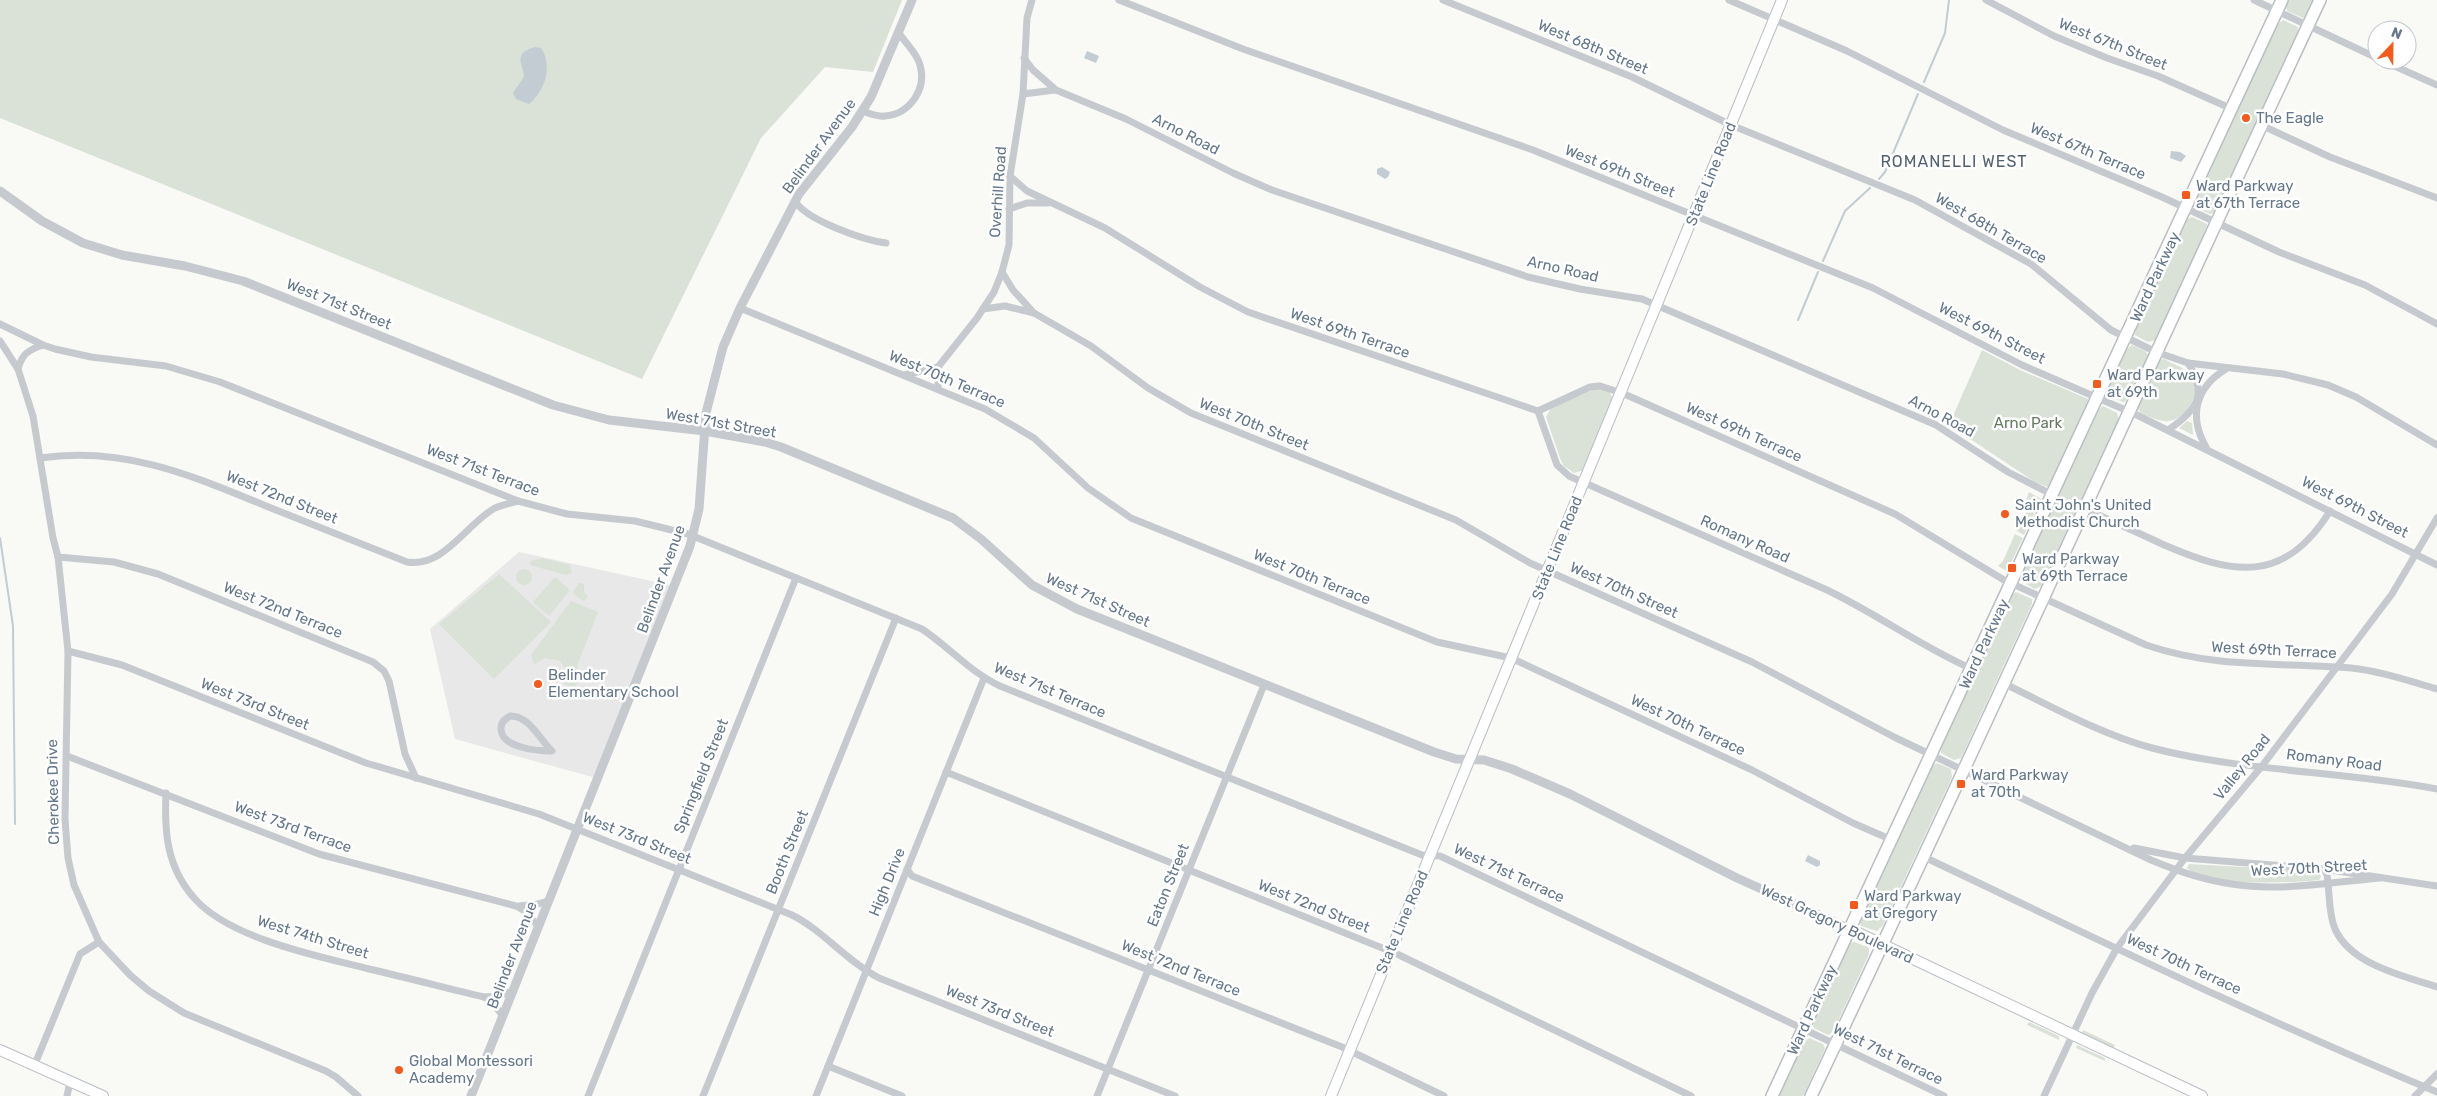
<svg xmlns="http://www.w3.org/2000/svg" width="2437" height="1096" font-family="Rubik,sans-serif">
<rect width="100%" height="100%" fill="#f9f9f6"/>
<!-- built -->
<path fill="#e7e8e7" d="M 519,552 L 674,586 L 596,778 L 455,739 L 430,629 Z"/>
<!-- green -->
<g fill="#dae1d7">
<path d="M 0,0 L 902,0 L 873,72 L 825,67 L 761,138 L 642,379 L 0,118 Z"/>
<path d="M 2289,0 L 2314,0 L 2307,15 L 2303,18 L 2287,11 L 2286,6 Z"/>
<path d="M 2283,20 L 2298,27 L 2298,32 L 2215,212 L 2210,214 L 2195,207 L 2195,202 L 2277,25 Z"/>
<path d="M 2192,217 L 2207,224 L 2208,227 L 2155,340 L 2148,342 L 2135,335 L 2136,329 L 2186,220 Z"/>
<path d="M 2132,345 L 2145,351 L 2148,355 L 2128,400 L 2123,402 L 2109,396 L 2107,392 L 2126,350 Z"/>
<path d="M 1982,350 L 2020,370 L 2088,399 L 2089,403 L 2051,486 L 2048,487 L 2035,482 L 1949,425 Z"/>
<path d="M 2164,359 C 2173,364 2184,367 2190,375 C 2203,392 2187,419 2169,421 C 2162,422 2156,419 2150,417 C 2144,414 2140,413 2137,408 L 2158,360 Z"/>
<path d="M 1597,388 L 1609,392 L 1614,400 L 1585,470 L 1574,473 L 1564,466 L 1561,461 L 1546,417 L 1551,408 Z"/>
<path d="M 2103,406 L 2117,413 L 2119,420 L 2041,586 L 2035,589 L 2021,581 L 2021,575 L 2097,411 Z"/>
<path d="M 2187,421 L 2192,423 L 2193,435 L 2179,428 Z"/>
<path d="M 2029,492 L 2041,499 L 2024,535 L 2017,531 L 2030,504 L 2026,500 Z"/>
<path d="M 2015,534 L 2023,538 L 2007,571 L 1998,566 L 2003,561 Z"/>
<path d="M 542,558 L 570,565 L 572,573 L 566,575 L 530,565 L 531,561 Z"/>
<circle cx="524" cy="577" r="8"/>
<path d="M 499,574 L 551,622 L 494,679 L 439,624 Z"/>
<path d="M 555,577 L 570,590 L 549,616 L 533,602 Z"/>
<path d="M 579,583 L 584,584 L 584,592 L 588,597 L 584,601 L 578,598 L 573,592 Z"/>
<path d="M 2016,592 L 2032,599 L 2032,604 L 1961,758 L 1954,760 L 1941,753 L 1941,747 L 2012,594 Z"/>
<path d="M 571,601 L 598,612 L 577,666 L 580,676 L 575,688 L 563,683 L 568,672 L 560,661 L 545,658 L 534,664 L 531,655 Z"/>
<path d="M 1937,763 L 1951,769 L 1952,777 L 1883,925 L 1877,931 L 1861,926 L 1860,921 L 1932,766 Z"/>
<path d="M 2189,864 L 2313,871 L 2320,873 L 2321,877 L 2319,880 C 2292,883 2205,887 2187,868 Z"/>
<path d="M 1855,942 L 1869,948 L 1869,954 L 1833,1032 L 1828,1035 L 1814,1028 L 1813,1023 L 1848,948 L 1851,943 Z"/>
<path d="M 2029,1022 L 2059,1036 L 2059,1040 L 2027,1025 Z"/>
<path d="M 2083,1030 L 2115,1045 L 2114,1048 L 2082,1033 Z"/>
<path d="M 1809,1038 L 1823,1044 L 1825,1049 L 1803,1096 L 1779,1096 L 1804,1042 Z"/>
<path d="M 2077,1045 L 2105,1058 L 2105,1061 L 2076,1048 Z"/>
</g>
<!-- water -->
<g fill="#c2ccd2">
<path d="M 535,47 L 541,48 C 553,66 545,91 529,104 L 516,99 L 513,93 L 524,77 C 524,64 511,54 535,47 Z"/>
<path d="M 1087,51 L 1099,56 L 1096,63 L 1084,58 Z"/>
<path d="M 2171,151 L 2180,152 L 2186,156 L 2181,162 L 2170,158 Z"/>
<path d="M 1382,167 L 1390,172 L 1388,177 L 1385,179 L 1377,174 L 1377,169 Z"/>
<path d="M 1808,855 L 1820,861 L 1820,865 L 1817,867 L 1805,861 Z"/>
</g>
<g fill="none" stroke-linecap="round" stroke-linejoin="round">
<!-- stream -->
<g stroke="#c2ccd2" stroke-width="2">
<path d="M 1924,82 L 1945,33 L 1949,0"/>
<path d="M 1879,179 L 1885,172 L 1918,94"/>
<path d="M 1823,261 L 1845,211 L 1870,188"/>
<path d="M 1798,320 L 1818,272"/>
<path d="M 0,538 L 13,626 L 15,824"/>
</g>
<defs>
<g id="secondary">
<path d="M 1850,929 L 2202,1096"/>
<path d="M 0,1050 L 103,1096"/>
<path d="M 1331,1096 L 1782,0"/>
</g>
<g id="primary">
<path d="M 1772,1096 L 2282,0"/>
<path d="M 1811,1096 C 1984,732 2149,365 2320,0"/>
</g>
</defs>
<!-- secondary casing -->
<use href="#secondary" stroke="#b8bec3" stroke-width="12"/>
<!-- primary casing -->
<use href="#primary" stroke="#b9bec2" stroke-width="14"/>
<!-- minor -->
<g stroke="#c6cacf" stroke-width="7">
<path d="M 1119,0 L 1243,49 L 1533,150 L 1873,288 L 2022,365 L 2137,415 L 2437,565"/>
<path d="M 1443,0 L 1632,77 L 1731,125 L 1915,200 L 2031,264 L 2111,330 L 2156,352 L 2188,363 L 2283,374 L 2328,385 L 2356,397 L 2437,445"/>
<path d="M 1729,0 L 1847,51 L 2003,130 L 2162,197 L 2279,252 L 2365,285 L 2437,324"/>
<path d="M 1986,0 L 2054,36 L 2107,58 L 2158,76 L 2232,109"/>
<path d="M 2254,0 L 2377,58"/>
<path d="M 1024,58 L 1033,70 L 1056,90 L 1126,119 L 1233,173 L 1272,190 L 1528,277 L 1580,289 L 1642,299 L 1936,425 L 2008,472 L 2053,495"/>
<path d="M 2381,60 L 2437,85"/>
<path d="M 1023,94 L 1055,90"/>
<path d="M 863,111 C 870,114 878,117 885,116 C 910,114 927,89 920,65 C 917,53 906,44 899,33"/>
<path d="M 2261,125 L 2330,157 L 2437,198"/>
<path d="M 1010,176 L 1027,191 L 1105,228 L 1200,287 L 1248,312 L 1538,411 L 1590,387 L 1600,386 L 1622,393 L 1895,514 L 2004,580 L 2146,645 C 2217,669 2279,662 2351,668 C 2380,671 2409,681 2437,689"/>
<path d="M 795,201 C 806,220 863,240 886,243"/>
<path d="M 1009,209 L 1027,203 L 1048,203"/>
<path d="M 1002,272 L 1013,290 L 1034,313 L 1091,346 L 1148,388 L 1191,413 L 1456,520 L 1530,563 L 1752,662 L 1894,737 L 2151,860 C 2177,871 2204,880 2232,884 C 2280,892 2332,882 2380,878"/>
<path d="M 740,308 L 985,409 L 1034,438 L 1088,488 L 1131,518 L 1437,642 L 1511,658 L 1752,770 L 1853,823 L 1892,840"/>
<path d="M 983,309 L 1005,306 L 1034,313"/>
<path d="M 0,324 L 43,345 L 55,349 L 91,357 L 166,366 L 220,382 L 518,501 L 567,514 L 635,521 L 688,534 L 922,629 C 949,647 970,672 1000,686 L 1422,855 L 1440,856 L 1944,1096"/>
<path d="M 0,341 L 18,369 L 33,416 L 53,538 L 58,557 L 68,651 L 65,819 L 68,858 L 74,885 L 99,942 L 130,975 L 149,991 L 184,1013 L 326,1071 L 336,1077 L 358,1096"/>
<path d="M 938,367 L 938,389"/>
<path d="M 18,369 C 22,354 28,350 43,345"/>
<path d="M 904,375 L 938,367 L 977,318 L 994,292 L 1002,272 L 1009,245 L 1010,176 L 1023,94 L 1027,18 L 1032,0"/>
<path d="M 1538,411 L 1557,465 L 1569,476 L 1827,590 C 1877,614 1922,647 1972,669"/>
<path d="M 2168,430 C 2195,412 2209,395 2188,363"/>
<path d="M 2206,447 C 2188,416 2196,387 2226,369"/>
<path d="M 40,458 C 124,446 191,475 266,506 C 313,525 360,543 407,562 C 444,568 466,524 495,508 C 502,505 510,503 518,501"/>
<path d="M 2086,509 C 2111,521 2137,532 2162,544 C 2233,575 2284,585 2330,511"/>
<path d="M 58,557 L 114,562 L 158,574 L 373,662 L 384,671 L 389,681 L 405,754 L 416,778"/>
<path d="M 68,651 L 122,665 L 366,763 L 539,814 L 792,915 C 824,931 846,961 879,978 L 1175,1096"/>
<path d="M 2003,683 C 2051,706 2100,734 2152,748 C 2245,772 2343,771 2437,789"/>
<path d="M 510,716 C 529,715 540,740 552,751 C 538,751 500,748 501,728 C 501,722 505,719 510,716 Z"/>
<path d="M 67,756 L 319,854 L 516,906 L 525,911 L 538,926"/>
<path d="M 946,772 L 1397,954 L 1691,1096"/>
<path d="M 166,793 C 164,833 167,868 195,899 C 231,939 318,956 369,969 C 408,978 446,988 484,997 L 491,1001 L 503,1016"/>
<path d="M 2134,848 L 2185,858 L 2324,869 L 2437,886"/>
<path d="M 1922,856 C 2093,937 2263,1020 2437,1092"/>
<path d="M 907,869 L 912,876 L 1342,1047 L 1444,1096"/>
<path d="M 2324,869 L 2327,875 C 2330,892 2328,913 2335,929 C 2351,965 2404,976 2437,987"/>
<path d="M 519,906 L 538,904 L 548,901"/>
<path d="M 484,997 L 498,996 L 513,991"/>
<path d="M 35,1064 L 80,954 L 99,942"/>
<path d="M 828,1066 L 902,1096"/>
<path d="M 67,1096 L 70,1082"/>
<path d="M 588,1096 L 796,578"/>
<path d="M 703,1096 L 896,618"/>
<path d="M 816,1096 L 984,678"/>
<path d="M 1097,1096 L 1264,685"/>
<path d="M 2044,1096 L 2092,993 L 2117,948 L 2185,858 L 2262,766 L 2392,594 L 2437,518"/>
<path d="M 2415,1096 L 2437,1074"/>
</g>
<!-- tertiary -->
<g stroke="#c6cacf" stroke-width="9">
<path d="M 0,191 L 42,221 L 83,243 L 122,255 L 185,266 L 243,281 L 553,405 L 609,420 L 705,431 L 765,442 L 781,447 L 953,518 L 981,539 L 1032,585 L 1077,609 L 1434,752 L 1456,759 L 1484,760 L 1512,769 L 1570,794 L 1737,878 L 1850,929"/>
<path d="M 471,1096 L 690,546 L 699,509 L 706,413 L 723,347 L 740,308 L 799,194 L 852,127 L 871,97 L 912,0"/>
</g>
<!-- secondary -->
<use href="#secondary" stroke="#fff" stroke-width="10"/>
<!-- primary -->
<use href="#primary" stroke="#fff" stroke-width="11"/>
</g>
<!-- markers -->
<g fill="#f35a1c" stroke="#fff" stroke-width="2">
<circle cx="2246" cy="118" r="5"/>
<rect x="2181" y="190" width="10" height="10" rx="2.5"/>
<rect x="2092" y="379" width="10" height="10" rx="2.5"/>
<circle cx="2005" cy="514" r="5"/>
<rect x="2007" y="563" width="10" height="10" rx="2.5"/>
<circle cx="538" cy="684" r="5"/>
<rect x="1956" y="779" width="10" height="10" rx="2.5"/>
<rect x="1849" y="900" width="10" height="10" rx="2.5"/>
<circle cx="399" cy="1070" r="5"/>
</g>
<g text-anchor="middle" dominant-baseline="central" stroke-width="5" stroke-linejoin="round" paint-order="stroke">
<!-- street labels -->
<g font-size="15" fill="#65778a" stroke="#fff">
<text transform="translate(2113 44) rotate(22)">West 67th Street</text>
<text transform="translate(1593 47) rotate(23)">West 68th Street</text>
<text transform="translate(1186 134) rotate(27)">Arno Road</text>
<text transform="translate(819 146) rotate(-54)">Belinder Avenue</text>
<text transform="translate(2088 151) rotate(23)">West 67th Terrace</text>
<text transform="translate(1620 171) rotate(22)">West 69th Street</text>
<text transform="translate(1711 174) rotate(-68)">State Line Road</text>
<text transform="translate(998 192) rotate(-86)">Overhill Road</text>
<text transform="translate(1991 228) rotate(30)">West 68th Terrace</text>
<text transform="translate(1563 269) rotate(13)">Arno Road</text>
<text transform="translate(2155 277) rotate(-65)">Ward Parkway</text>
<text transform="translate(339 304) rotate(22)">West 71st Street</text>
<text transform="translate(1350 333) rotate(19)">West 69th Terrace</text>
<text transform="translate(1992 333) rotate(27)">West 69th Street</text>
<text transform="translate(947 379) rotate(23)">West 70th Terrace</text>
<text transform="translate(1942 416) rotate(28)">Arno Road</text>
<text transform="translate(721 423) rotate(10)">West 71st Street</text>
<text transform="translate(1254 424) rotate(22)">West 70th Street</text>
<text transform="translate(1744 432) rotate(24)">West 69th Terrace</text>
<text transform="translate(483 470) rotate(21)">West 71st Terrace</text>
<text transform="translate(282 497) rotate(22)">West 72nd Street</text>
<text transform="translate(2355 507) rotate(27)">West 69th Street</text>
<text transform="translate(1745 539) rotate(24)">Romany Road</text>
<text transform="translate(1557 548) rotate(-68)">State Line Road</text>
<text transform="translate(1312 577) rotate(22)">West 70th Terrace</text>
<text transform="translate(661 579) rotate(-70)">Belinder Avenue</text>
<text transform="translate(1624 590) rotate(24)">West 70th Street</text>
<text transform="translate(1098 600) rotate(24)">West 71st Street</text>
<text transform="translate(283 610) rotate(22)">West 72nd Terrace</text>
<text transform="translate(1984 644) rotate(-65)">Ward Parkway</text>
<text transform="translate(2274 650) rotate(3)">West 69th Terrace</text>
<text transform="translate(1050 690) rotate(23)">West 71st Terrace</text>
<text transform="translate(255 704) rotate(22)">West 73rd Street</text>
<text transform="translate(1688 725) rotate(25)">West 70th Terrace</text>
<text transform="translate(2334 760) rotate(7)">Romany Road</text>
<text transform="translate(2242 767) rotate(-51)">Valley Road</text>
<text transform="translate(701 776) rotate(-68)">Springfield Street</text>
<text transform="translate(53 792) rotate(-91)">Cherokee Drive</text>
<text transform="translate(293 827) rotate(20)">West 73rd Terrace</text>
<text transform="translate(637 838) rotate(22)">West 73rd Street</text>
<text transform="translate(787 852) rotate(-68)">Booth Street</text>
<text transform="translate(2309 868) rotate(-3)">West 70th Street</text>
<text transform="translate(1509 873) rotate(25)">West 71st Terrace</text>
<text transform="translate(887 882) rotate(-68)">High Drive</text>
<text transform="translate(1168 885) rotate(-68)">Eaton Street</text>
<text transform="translate(1314 906) rotate(22)">West 72nd Street</text>
<text transform="translate(1402 922) rotate(-67)">State Line Road</text>
<text transform="translate(1837 924) rotate(25)">West Gregory Boulevard</text>
<text transform="translate(313 937) rotate(17)">West 74th Street</text>
<text transform="translate(512 955) rotate(-69)">Belinder Avenue</text>
<text transform="translate(2184 964) rotate(25)">West 70th Terrace</text>
<text transform="translate(1181 968) rotate(22)">West 72nd Terrace</text>
<text transform="translate(1812 1010) rotate(-65)">Ward Parkway</text>
<text transform="translate(1000 1011) rotate(22)">West 73rd Street</text>
<text transform="translate(1888 1054) rotate(26)">West 71st Terrace</text>
</g>
<!-- poi labels -->
<g font-size="15" fill="#65778a" stroke="#fff" text-anchor="start">
<text x="2256" y="118">The Eagle</text>
<text x="2196" y="186">Ward Parkway<tspan x="2196" dy="17">at 67th Terrace</tspan></text>
<text x="2107" y="375">Ward Parkway<tspan x="2107" dy="17">at 69th</tspan></text>
<text x="2015" y="505">Saint John's United<tspan x="2015" dy="17">Methodist Church</tspan></text>
<text x="2022" y="559">Ward Parkway<tspan x="2022" dy="17">at 69th Terrace</tspan></text>
<text x="548" y="675">Belinder<tspan x="548" dy="17">Elementary School</tspan></text>
<text x="1971" y="775">Ward Parkway<tspan x="1971" dy="17">at 70th</tspan></text>
<text x="1864" y="896">Ward Parkway<tspan x="1864" dy="17">at Gregory</tspan></text>
<text x="409" y="1061">Global Montessori<tspan x="409" dy="17">Academy</tspan></text>
</g>
<!-- park labels -->
<g font-size="15" fill="#657a61" stroke="#fff">
<text x="2028" y="423">Arno Park</text>
</g>
<!-- neighbourhood labels -->
<g font-size="16" letter-spacing="1" fill="#54616e" stroke="#fff">
<text x="1954" y="161">ROMANELLI WEST</text>
</g>
</g>
<!-- north arrow -->
<g transform="translate(2392 45) rotate(22)"><circle r="24" fill="#ffffff" stroke="#c1c9d0"/>
<path d="M0-4L9 19L0 12L-9 19Z" fill="#f35a1c"/>
<text y="-8" font-size="14" font-weight="bold" text-anchor="middle" fill="#65778a">N</text>
</g>
</svg>
